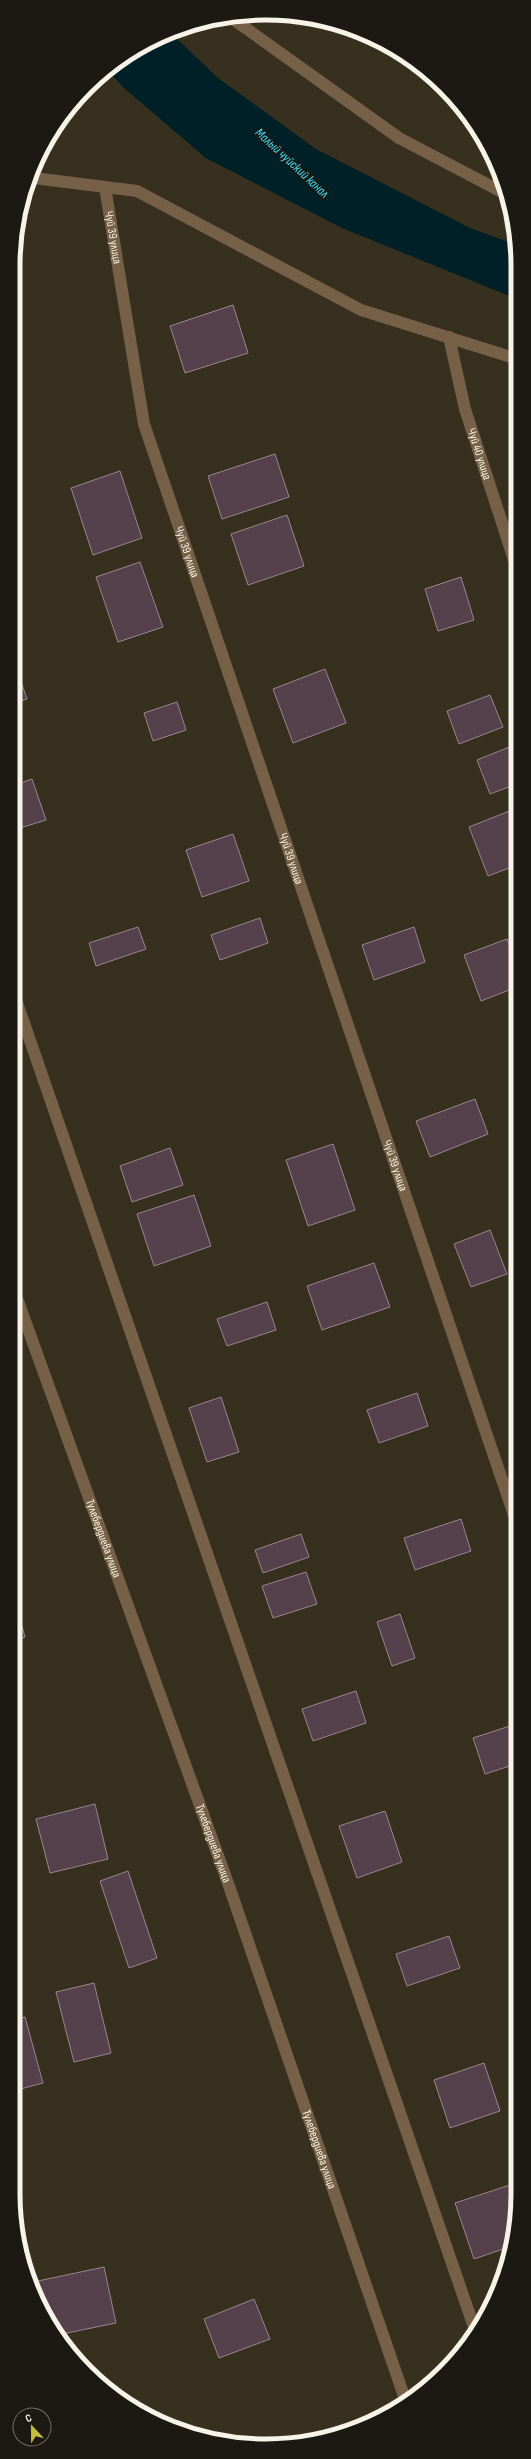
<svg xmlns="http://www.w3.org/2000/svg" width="531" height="2459" font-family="'Sofia Sans Condensed',sans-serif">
<rect width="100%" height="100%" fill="#37301f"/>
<!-- water -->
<path fill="#002027" d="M 173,35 L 218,78 L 316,149 L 470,228 L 517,245 L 517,299 L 342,228 L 206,158 L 124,88 L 107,70 L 112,65 Z"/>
<!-- building -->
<g fill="#54414b" stroke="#9a8590">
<path d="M 233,305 L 248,353 L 185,373 L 170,326 Z"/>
<path d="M 275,454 L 289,497 L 222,519 L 208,476 Z"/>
<path d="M 120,471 L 142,538 L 93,555 L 71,488 Z"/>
<path d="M 287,515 L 304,566 L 248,585 L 231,534 Z"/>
<path d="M 140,562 L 163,627 L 118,642 L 96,577 Z"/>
<path d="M 461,577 L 474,620 L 438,631 L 425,589 Z"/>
<path d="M 15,664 L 27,699 L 15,703 Z"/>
<path d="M 325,669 L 346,723 L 293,743 L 273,689 Z"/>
<path d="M 490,695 L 503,727 L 459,744 L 447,711 Z"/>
<path d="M 177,702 L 186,730 L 153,741 L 144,713 Z"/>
<path d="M 517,744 L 517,784 L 490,794 L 477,760 Z"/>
<path d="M 32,779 L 46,820 L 14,830 L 15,785 Z"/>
<path d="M 512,810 L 517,823 L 517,865 L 488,876 L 469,827 Z"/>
<path d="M 233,834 L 249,881 L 202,897 L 186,850 Z"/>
<path d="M 260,918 L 268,943 L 220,960 L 211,935 Z"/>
<path d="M 138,927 L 146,949 L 96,966 L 89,943 Z"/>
<path d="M 414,927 L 425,962 L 374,980 L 362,945 Z"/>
<path d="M 507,939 L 517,963 L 517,987 L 481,1001 L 464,955 Z"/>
<path d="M 475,1099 L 488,1134 L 430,1157 L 416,1121 Z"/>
<path d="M 333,1144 L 355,1210 L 308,1226 L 286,1160 Z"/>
<path d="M 170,1148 L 183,1185 L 132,1202 L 120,1166 Z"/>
<path d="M 194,1195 L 211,1246 L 154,1266 L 137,1214 Z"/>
<path d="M 490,1230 L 507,1274 L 471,1287 L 454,1244 Z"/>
<path d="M 374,1263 L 390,1307 L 322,1330 L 307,1286 Z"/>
<path d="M 267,1302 L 276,1330 L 227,1346 L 217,1319 Z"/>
<path d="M 517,1366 L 517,1384 L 510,1368 Z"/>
<path d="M 417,1393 L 428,1426 L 379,1443 L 367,1410 Z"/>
<path d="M 221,1397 L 239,1452 L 207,1462 L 189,1408 Z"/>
<path d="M 461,1519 L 471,1551 L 415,1570 L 404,1538 Z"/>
<path d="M 301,1534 L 309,1557 L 263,1573 L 255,1550 Z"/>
<path d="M 306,1572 L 317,1604 L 273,1618 L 262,1586 Z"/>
<path d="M 14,1598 L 25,1637 L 14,1641 Z"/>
<path d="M 400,1614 L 415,1658 L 392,1666 L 377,1622 Z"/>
<path d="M 356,1691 L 366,1723 L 313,1741 L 302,1709 Z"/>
<path d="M 516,1724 L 516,1764 L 485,1774 L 473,1738 Z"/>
<path d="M 95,1804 L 108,1859 L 50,1873 L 36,1819 Z"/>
<path d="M 385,1811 L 402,1862 L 357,1878 L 339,1826 Z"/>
<path d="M 128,1871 L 157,1958 L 129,1968 L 100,1881 Z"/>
<path d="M 449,1936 L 460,1968 L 407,1986 L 396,1954 Z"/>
<path d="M 94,1983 L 111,2053 L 74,2062 L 56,1992 Z"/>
<path d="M 25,2017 L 43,2083 L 13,2091 L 13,2020 Z"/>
<path d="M 484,2063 L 500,2111 L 450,2128 L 434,2080 Z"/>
<path d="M 516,2183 L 516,2226 L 509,2247 L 474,2259 L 455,2203 Z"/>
<path d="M 104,2267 L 116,2323 L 62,2334 L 44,2308 L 38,2281 Z"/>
<path d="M 254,2299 L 270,2339 L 219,2358 L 204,2319 Z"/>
</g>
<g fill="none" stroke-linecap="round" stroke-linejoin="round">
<!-- minor -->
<g stroke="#766047" stroke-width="12">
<path d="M 233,19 L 399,138 L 502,192"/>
<path d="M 34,178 L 137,191 L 361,310 L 517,359"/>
<path id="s1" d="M 105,187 L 144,424 L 516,1521"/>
<path id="s2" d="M 449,337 L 465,409 L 517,569"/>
<path d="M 14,994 L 475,2330"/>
<path id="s3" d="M 14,1290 L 229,1886 L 405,2399"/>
</g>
</g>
<g text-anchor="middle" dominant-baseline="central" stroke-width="3.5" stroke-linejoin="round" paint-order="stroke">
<!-- street labels -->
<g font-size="12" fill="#f7f3e8" stroke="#1b1911">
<text stroke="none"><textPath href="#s1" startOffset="51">Чуй 39 улица</textPath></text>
<text stroke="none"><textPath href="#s2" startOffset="121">Чуй 40 улица</textPath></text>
<text stroke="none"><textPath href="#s1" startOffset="375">Чуй 39 улица</textPath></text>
<text stroke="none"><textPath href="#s1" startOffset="699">Чуй 39 улица</textPath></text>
<text stroke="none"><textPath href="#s1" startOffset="1023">Чуй 39 улица</textPath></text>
<text stroke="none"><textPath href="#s3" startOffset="264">Тулебердиева улица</textPath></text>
<text stroke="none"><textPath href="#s3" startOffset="588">Тулебердиева улица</textPath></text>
<text stroke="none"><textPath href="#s3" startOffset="912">Тулебердиева улица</textPath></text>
</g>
<!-- water labels -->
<g font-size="13" font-style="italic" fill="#3ce0ff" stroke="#1b1911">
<text transform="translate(292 163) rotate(43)">Малый чуйский канал</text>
</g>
</g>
<!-- crop -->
<path d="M0 0H531V2459H0ZM265 20H266A245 245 0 0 1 511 265V2194A245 245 0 0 1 266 2439H265A245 245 0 0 1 20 2194V265A245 245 0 0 1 265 20Z" fill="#1b1911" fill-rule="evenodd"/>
<path fill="none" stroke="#f7f3e8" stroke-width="5" d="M265 20H266A245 245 0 0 1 511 265V2194A245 245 0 0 1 266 2439H265A245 245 0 0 1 20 2194V265A245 245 0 0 1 265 20Z"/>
<!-- north arrow -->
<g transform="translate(32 2427) rotate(338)"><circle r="19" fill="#1b1911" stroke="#737067"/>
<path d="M0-3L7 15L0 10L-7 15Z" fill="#c2bd3f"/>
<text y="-6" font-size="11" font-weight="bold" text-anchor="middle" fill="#f7f3e8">С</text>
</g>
</svg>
